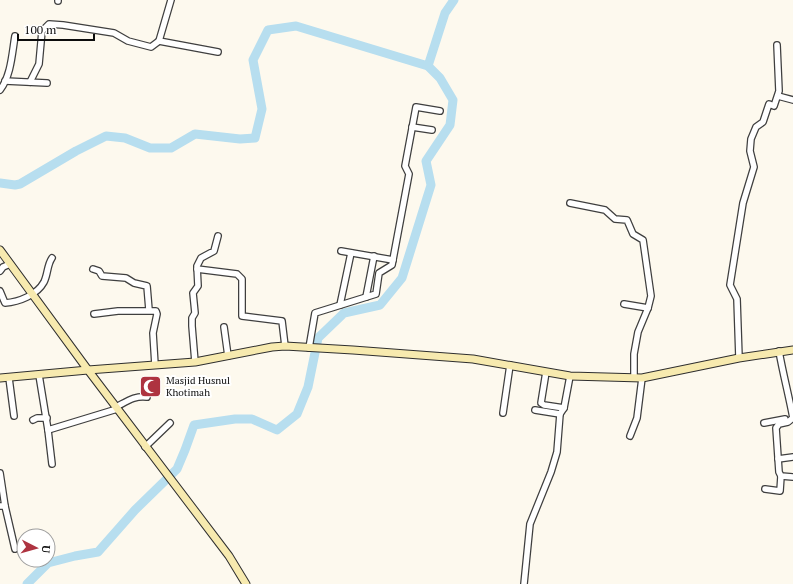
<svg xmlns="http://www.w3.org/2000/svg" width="793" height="584" font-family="'PT Serif',serif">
<rect width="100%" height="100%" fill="#fdf9ee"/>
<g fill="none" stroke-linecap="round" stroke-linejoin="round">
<!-- river -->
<g stroke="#b7deef" stroke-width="9">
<path d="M 428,66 L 445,13 L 454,0"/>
<path d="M 0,183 L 15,185 L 20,184 L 76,151 L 106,136 L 125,138 L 150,148 L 171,148 L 195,134 L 240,139 L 255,138 L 262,109 L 253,60 L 268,30 L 296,26 L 428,66 L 440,78 L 453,100 L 450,125 L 426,161 L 431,185 L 402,278 L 380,305 L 344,313 L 318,338 L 308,387 L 297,414 L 277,430 L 252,419 L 235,419 L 194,425 L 185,450 L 177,469 L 135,510 L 98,552 L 75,556 L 48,563 L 27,584"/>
</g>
<defs>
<g id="street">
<path d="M 58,1 L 58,0"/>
<path d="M 159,41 L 218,52"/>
<path d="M 5,81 L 47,83"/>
<path d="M 30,82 L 39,64 L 42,31 L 49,24 L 63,25 L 114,33 L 128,41 L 151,47 L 159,41 L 171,0"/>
<path d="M 0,90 C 11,76 12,54 15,36"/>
<path d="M 778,96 L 793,100"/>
<path d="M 412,127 L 432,130"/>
<path d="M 570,203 L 605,210 L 615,219 L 627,220 L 633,234 L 643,240 L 651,296 L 648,308 L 638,332 L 634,354 L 634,378"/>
<path d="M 341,251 L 393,260"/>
<path d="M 93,269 L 99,271 L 102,276 L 126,278 L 134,283 L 147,286 L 149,310"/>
<path d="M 197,269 L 237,274 L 242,279 L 242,316 L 282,321 L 285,346"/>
<path d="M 0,271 L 3,267 L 10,264"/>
<path d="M 0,291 L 5,303 C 19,302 37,295 44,282 C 48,274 47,265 52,258"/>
<path d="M 366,297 L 374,256"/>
<path d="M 624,304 L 648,308"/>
<path d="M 340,305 L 351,253"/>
<path d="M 94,314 L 118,311 L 156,311 L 157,314 L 153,333 L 155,365"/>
<path d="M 224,327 L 228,356"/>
<path d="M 309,348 L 315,313 L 376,294 L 379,273 L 392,265 L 409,174 L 405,166 L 416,107 L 440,111"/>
<path d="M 779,351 C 783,374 789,396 793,418"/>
<path d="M 739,358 L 737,299 L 730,285 L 743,203 L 754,167 L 750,151 L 751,139 L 756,127 L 763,122 L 769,104 L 774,106 L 779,91 L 777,45"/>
<path d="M 195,362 L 192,326 L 192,318 L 195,313 L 193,293 L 198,286 L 197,266 L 201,258 L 214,251 L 218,236"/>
<path d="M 546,372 L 541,403 L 544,405 L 564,408"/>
<path d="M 39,375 L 48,430 L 117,409"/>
<path d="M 9,378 L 14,416"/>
<path d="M 116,407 C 126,402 135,395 147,397"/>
<path d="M 535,410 L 560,414"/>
<path d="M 503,413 L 510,365"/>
<path d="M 793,418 L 788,422 L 779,424 L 776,428 L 779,472 L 781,476 L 793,477"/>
<path d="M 33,420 L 37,418 L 47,418"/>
<path d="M 764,423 L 785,419"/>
<path d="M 48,430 L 52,464"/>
<path d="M 630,436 L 637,418 L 642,378"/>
<path d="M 145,447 L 170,423"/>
<path d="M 778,459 L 793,457"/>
<path d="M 0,473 L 5,506 L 0,506"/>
<path d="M 765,489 L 780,491 L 781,476"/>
<path d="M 5,506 L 15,549"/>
<path d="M 524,584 L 530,524 L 551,472 L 557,452 L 560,414 L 564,408 L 570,376"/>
</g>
<g id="secondary">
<path d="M 0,250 L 88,370 L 195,362 L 272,347 L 285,346 L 353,350 L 473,359 L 570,376 L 642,378 L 739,358 L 793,350"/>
<path d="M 0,378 L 88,370 L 229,556 L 246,584"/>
</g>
</defs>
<!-- street casing -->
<use href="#street" stroke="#3f3f3f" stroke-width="8"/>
<!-- secondary casing -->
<use href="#secondary" stroke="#2e2e2e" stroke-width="9"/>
<!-- street -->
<use href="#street" stroke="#fff" stroke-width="5.5"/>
<!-- secondary -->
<use href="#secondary" stroke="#f7eaaf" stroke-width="7"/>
</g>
<!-- icons -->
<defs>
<symbol id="mosque-square" viewBox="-11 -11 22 22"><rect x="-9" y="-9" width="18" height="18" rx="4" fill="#ae3340" stroke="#fff"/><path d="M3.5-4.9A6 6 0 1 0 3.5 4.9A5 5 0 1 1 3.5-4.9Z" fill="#fff"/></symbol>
</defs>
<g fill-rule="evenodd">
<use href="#mosque-square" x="138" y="374" width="25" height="25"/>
</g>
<g text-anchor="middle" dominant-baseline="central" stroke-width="4" stroke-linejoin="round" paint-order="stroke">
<!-- poi labels -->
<g font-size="10" fill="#0c0c0c" stroke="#fff" text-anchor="start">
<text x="166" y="380">Masjid Husnul<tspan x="166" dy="12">Khotimah</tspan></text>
</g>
</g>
<!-- north arrow -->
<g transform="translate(36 548) rotate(96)"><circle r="19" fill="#ffffff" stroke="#9e9e9e"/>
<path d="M0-3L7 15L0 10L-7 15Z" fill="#ae3340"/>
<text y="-6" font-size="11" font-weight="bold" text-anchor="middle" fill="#0c0c0c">U</text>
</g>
<!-- scale -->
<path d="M18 34v6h76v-6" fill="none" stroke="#0c0c0c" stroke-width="2"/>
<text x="24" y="34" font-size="12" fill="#0c0c0c" stroke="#ffffff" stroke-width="3" paint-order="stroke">100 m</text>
</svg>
